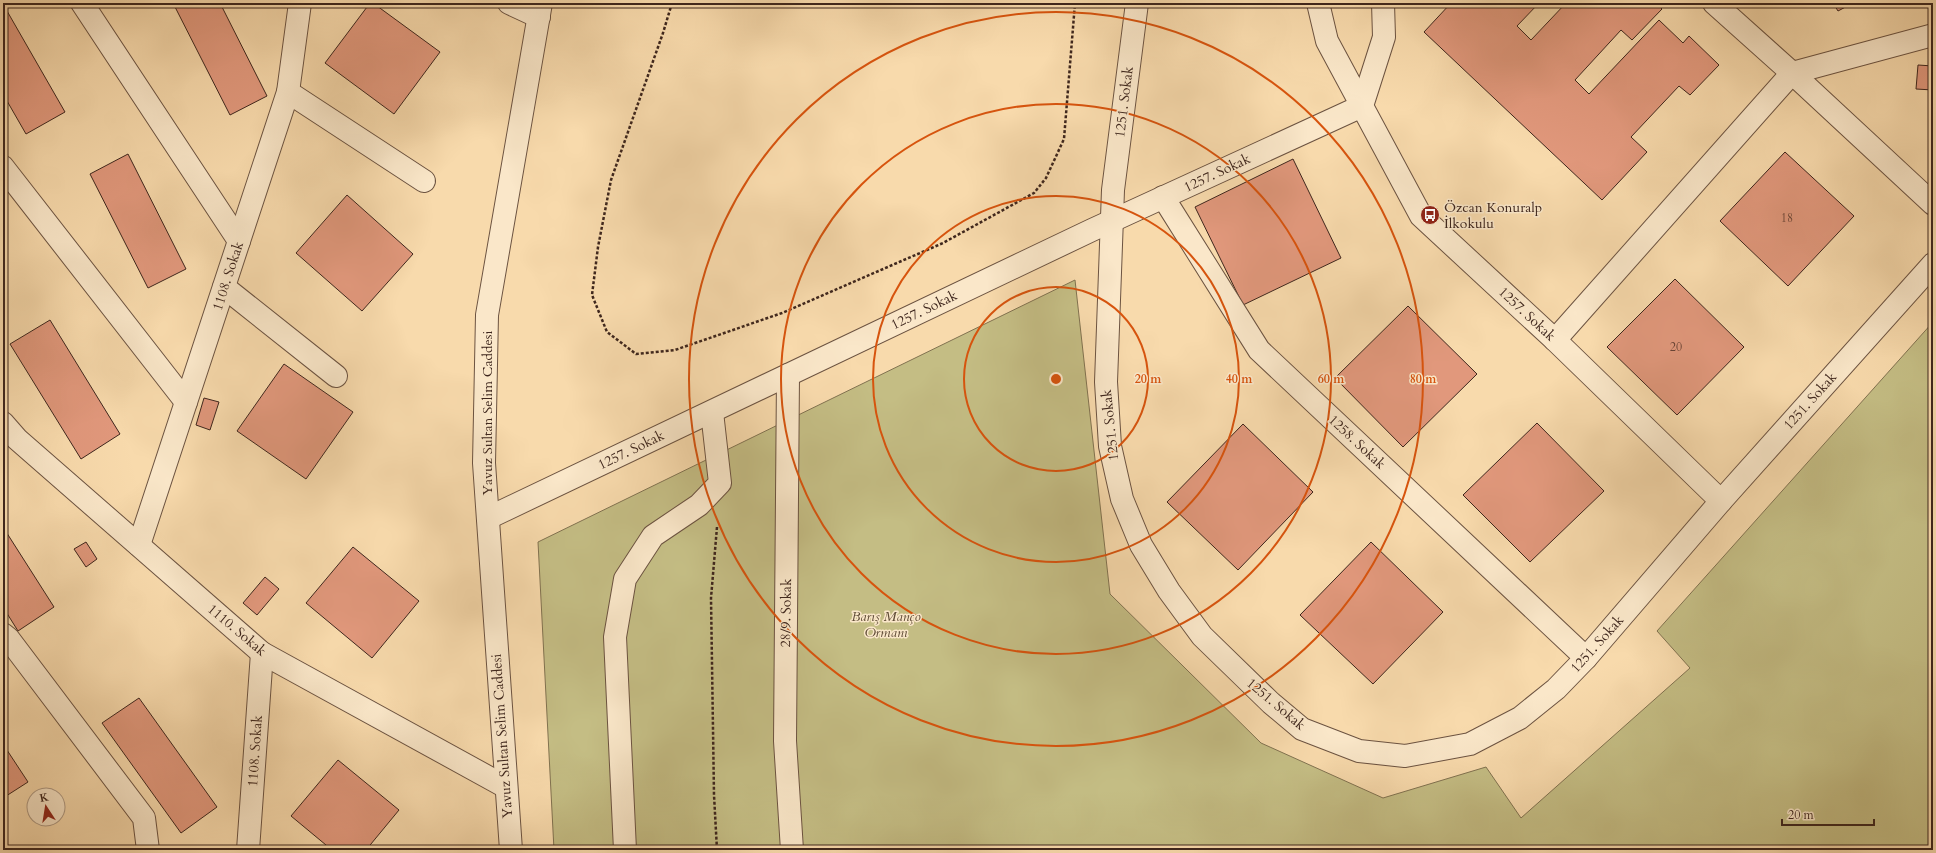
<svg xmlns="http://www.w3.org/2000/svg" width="1936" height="853" font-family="Cardo,serif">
<rect width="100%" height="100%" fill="#f8daac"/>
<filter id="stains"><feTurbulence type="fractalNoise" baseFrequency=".005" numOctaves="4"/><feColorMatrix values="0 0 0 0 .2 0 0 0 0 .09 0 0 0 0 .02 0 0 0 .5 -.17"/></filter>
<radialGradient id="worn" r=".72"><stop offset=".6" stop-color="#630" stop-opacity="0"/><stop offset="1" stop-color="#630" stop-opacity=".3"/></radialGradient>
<!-- green -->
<path fill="#c4bd84" stroke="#817250" d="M 1075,280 L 1110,594 L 1261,743 L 1383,798 L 1486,767 L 1521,818 L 1690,668 L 1657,631 L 1933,322 L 1933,850 L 554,850 L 538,542 Z"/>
<!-- building -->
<g fill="#e1987c" stroke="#3e261d">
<path d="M 173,3 L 220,3 L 267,96 L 230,115 Z"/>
<path d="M 370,3 L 373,3 L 440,52 L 394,114 L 325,63 Z"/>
<path d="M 1451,3 L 1539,3 L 1517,26 L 1531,40 L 1566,3 L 1656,3 L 1662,9 L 1632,40 L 1621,30 L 1575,80 L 1589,94 L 1659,20 L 1683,43 L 1689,36 L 1719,65 L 1690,95 L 1679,86 L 1631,137 L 1647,152 L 1602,200 L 1424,32 Z"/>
<path d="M 1833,3 L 1853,3 L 1838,11 Z"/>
<path d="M 3,4 L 65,112 L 26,134 L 3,94 Z"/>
<path d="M 1918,65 L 1933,66 L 1933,90 L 1916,89 Z"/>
<path d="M 1785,152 L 1854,216 L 1788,286 L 1720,221 Z"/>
<path d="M 128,154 L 186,269 L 148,288 L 90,174 Z"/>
<path d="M 1293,159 L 1341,258 L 1243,305 L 1195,207 Z"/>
<path d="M 347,195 L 413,254 L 362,311 L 296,253 Z"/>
<path d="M 1675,279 L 1744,347 L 1677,415 L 1607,347 Z"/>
<path d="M 1408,306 L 1477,374 L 1403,447 L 1335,378 Z"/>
<path d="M 50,320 L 120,434 L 81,459 L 10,344 Z"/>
<path d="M 284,364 L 353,412 L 306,479 L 237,431 Z"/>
<path d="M 204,398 L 219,402 L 210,430 L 196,425 Z"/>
<path d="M 1537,423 L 1604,491 L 1530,562 L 1463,495 Z"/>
<path d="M 1243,424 L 1313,492 L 1238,570 L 1167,502 Z"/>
<path d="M 3,527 L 54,607 L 18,631 L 3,607 Z"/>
<path d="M 86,542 L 97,559 L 86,567 L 74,549 Z"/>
<path d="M 1371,542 L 1443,612 L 1373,684 L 1300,615 Z"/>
<path d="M 353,547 L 419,601 L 372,658 L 306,603 Z"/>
<path d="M 265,577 L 279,589 L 257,615 L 243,603 Z"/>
<path d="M 139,698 L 217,807 L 181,833 L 102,723 Z"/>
<path d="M 3,744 L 28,782 L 3,798 Z"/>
<path d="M 338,760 L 399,810 L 366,850 L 332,850 L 291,816 Z"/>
</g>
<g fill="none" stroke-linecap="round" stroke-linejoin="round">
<defs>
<g id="minor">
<path d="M 82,3 L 239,241"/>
<path d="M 509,3 L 539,17"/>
<path d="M 1137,3 L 1113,190 L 1106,382 L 1110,446 L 1122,499 L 1141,545 L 1169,591 L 1202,636 L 1271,703 L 1302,729 L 1359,751 L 1405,756 L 1470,744 L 1520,718 L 1556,689 L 1586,658 L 1721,501 L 1933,264"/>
<path d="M 1318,3 L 1327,41 L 1421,216 L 1555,340 L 1721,501"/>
<path d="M 1714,3 L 1792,73 L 1933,35"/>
<path d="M 288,92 L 424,181"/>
<path d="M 3,167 L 186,402"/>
<path d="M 1163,197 L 1259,350 L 1586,658"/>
<path d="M 224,287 L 336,376"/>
<path d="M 1555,340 L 1792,73 L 1933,204"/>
<path d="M 788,375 L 785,741 L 792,850"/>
<path d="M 3,423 L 17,439 L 262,653 L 506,787"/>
<path d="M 488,518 L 1092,230 L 1362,106 L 1384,37 L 1383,3"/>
<path d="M 139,545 L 288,92 L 300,3"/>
<path d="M 3,634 L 8,638 L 144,818 L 148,850"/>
<path d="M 248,850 L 262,653"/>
<path d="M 511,850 L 484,463 L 487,315 L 541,3"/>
<path d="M 625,850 L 615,637 L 625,579 L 653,536 L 699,505 L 720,483 L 712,412"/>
</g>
</defs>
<!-- minor casing -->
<use href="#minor" stroke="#6c5341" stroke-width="24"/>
<!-- path -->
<g stroke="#3e261d" stroke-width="2.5" stroke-dasharray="3 2" stroke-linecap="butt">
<path d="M 672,3 L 663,33 L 611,180 L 598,247 L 592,295 L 607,332 L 636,354 L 675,350 L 782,313 L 943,243 L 1034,193 L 1046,178 L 1064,139 L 1075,3"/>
<path d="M 717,527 L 711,598 L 714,795 L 717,850"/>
</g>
<!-- minor -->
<use href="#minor" stroke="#fae7c9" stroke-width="22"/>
</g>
<!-- distance rings -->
<g fill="none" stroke="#d7540e" stroke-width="2">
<circle cx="1056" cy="379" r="92"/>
<circle cx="1056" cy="379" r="183"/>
<circle cx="1056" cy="379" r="275"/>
<circle cx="1056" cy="379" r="367"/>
</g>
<!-- icons -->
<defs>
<symbol id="bus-disc" viewBox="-11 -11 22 22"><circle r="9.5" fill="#8f2418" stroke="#fae7c9"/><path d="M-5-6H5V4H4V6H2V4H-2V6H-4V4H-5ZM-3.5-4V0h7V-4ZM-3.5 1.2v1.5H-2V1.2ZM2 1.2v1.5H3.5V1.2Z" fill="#fff"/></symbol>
</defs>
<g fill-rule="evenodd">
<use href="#bus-disc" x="1419" y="204" width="22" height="22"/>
</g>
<g text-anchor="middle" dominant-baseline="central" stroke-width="3" stroke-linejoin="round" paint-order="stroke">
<!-- number labels -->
<g font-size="12" fill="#674235">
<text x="1787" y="218">18</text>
<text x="1676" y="347">20</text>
</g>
<!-- street labels -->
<g font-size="14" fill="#3e261d" stroke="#fae7c9">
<text transform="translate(1124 102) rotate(-83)">1251. Sokak</text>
<text transform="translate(1217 173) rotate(-25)">1257. Sokak</text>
<text transform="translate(228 276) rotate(-72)">1108. Sokak</text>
<text transform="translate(924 310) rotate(-26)">1257. Sokak</text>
<text transform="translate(1527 314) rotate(43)">1257. Sokak</text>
<text transform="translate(1810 401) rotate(-48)">1251. Sokak</text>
<text transform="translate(487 413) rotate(-90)">Yavuz Sultan Selim Caddesi</text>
<text transform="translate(1110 425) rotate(-96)">1251. Sokak</text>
<text transform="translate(1357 442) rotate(43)">1258. Sokak</text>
<text transform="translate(631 450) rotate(-26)">1257. Sokak</text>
<text transform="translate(786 613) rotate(-89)">28/9. Sokak</text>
<text transform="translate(237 630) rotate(40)">1110. Sokak</text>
<text transform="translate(1597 644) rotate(-48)">1251. Sokak</text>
<text transform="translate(1276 704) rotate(40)">1251. Sokak</text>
<text transform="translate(502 736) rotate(-94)">Yavuz Sultan Selim Caddesi</text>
<text transform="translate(255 751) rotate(-86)">1108. Sokak</text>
</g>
<!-- poi labels -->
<g font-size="14" fill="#3e261d" stroke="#fae7c9" text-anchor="start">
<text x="1444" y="207">Özcan Konuralp<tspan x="1444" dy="16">İlkokulu</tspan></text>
</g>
<!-- park labels -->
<g font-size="14" font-style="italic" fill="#604c37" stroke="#fae7c9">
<text x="886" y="616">Barış Manço<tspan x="886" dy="16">Ormanı</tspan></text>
</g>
</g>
<circle cx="1056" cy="379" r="6" fill="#d7540e" stroke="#fae7c9" stroke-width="2"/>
<g font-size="12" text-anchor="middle" font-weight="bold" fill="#d7540e" stroke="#fae7c9" stroke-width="3" stroke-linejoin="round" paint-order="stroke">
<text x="1148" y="383">20 m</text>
<text x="1239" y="383">40 m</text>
<text x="1331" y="383">60 m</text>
<text x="1423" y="383">80 m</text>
</g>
<!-- margin -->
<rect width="1936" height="853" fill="none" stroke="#f8daac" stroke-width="16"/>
<rect x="4" y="4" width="1928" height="845" fill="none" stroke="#3e261d" stroke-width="2"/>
<rect x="8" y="8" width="1920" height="837" fill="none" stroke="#3e261d"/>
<!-- north arrow -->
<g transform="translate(46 807) rotate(348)"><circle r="19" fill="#fae7c9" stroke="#af9a84"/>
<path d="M0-3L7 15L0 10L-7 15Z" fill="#8f2418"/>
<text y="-6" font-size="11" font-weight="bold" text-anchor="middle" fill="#3e261d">K</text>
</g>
<!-- scale -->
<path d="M1782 819v6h92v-6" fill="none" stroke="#3e261d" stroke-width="2"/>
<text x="1788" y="819" font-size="12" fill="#3e261d" stroke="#fae7c9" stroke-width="3" paint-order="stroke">20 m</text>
<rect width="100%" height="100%" filter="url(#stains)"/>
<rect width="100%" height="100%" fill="url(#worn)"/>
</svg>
